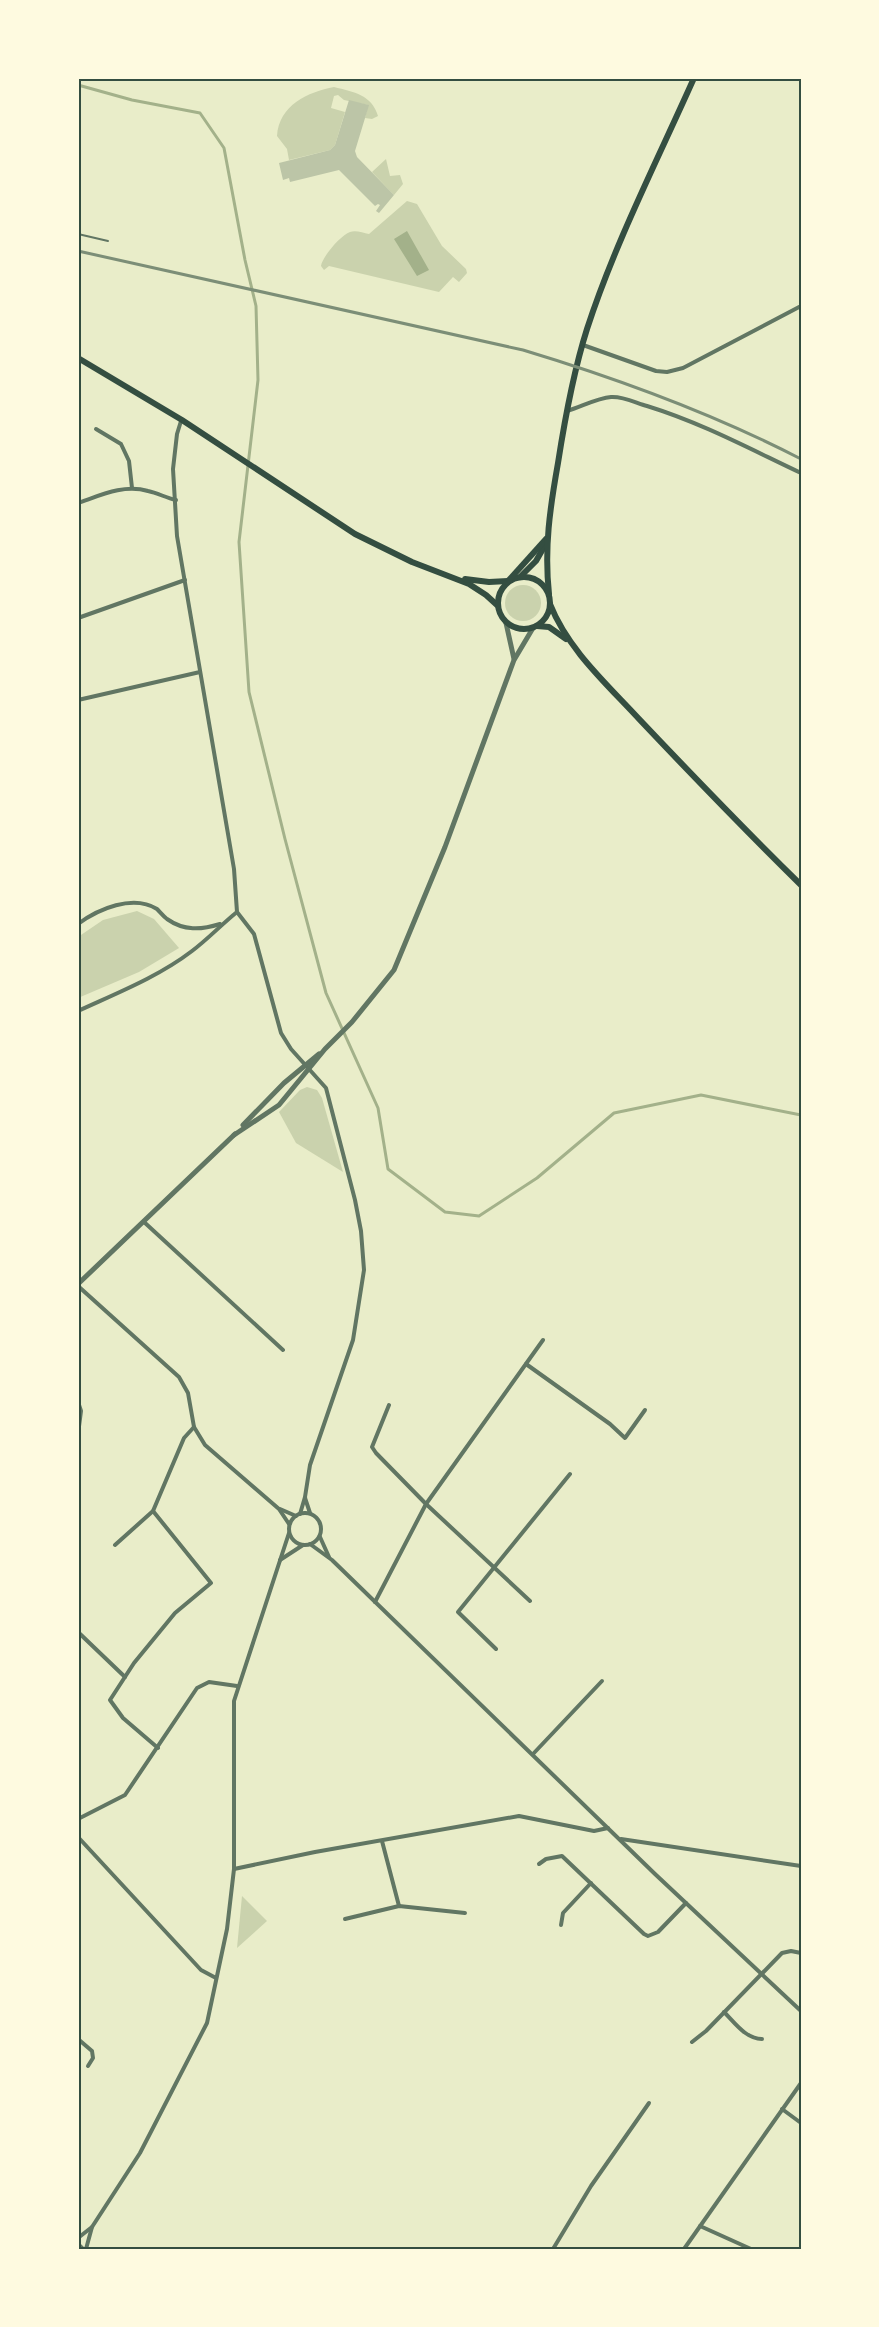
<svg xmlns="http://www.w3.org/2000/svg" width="879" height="2327" font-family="Montserrat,sans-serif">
<rect width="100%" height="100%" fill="#e9edc9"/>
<!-- green -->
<g fill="#cad2ad">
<path d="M 334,87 C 354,92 372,95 378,116 L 372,119 L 365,118 L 368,105 L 344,100 L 338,95 L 334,96 L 331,108 L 345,112 L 335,145 L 330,150 L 289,160 L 287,149 L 277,136 C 279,105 308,92 334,87 Z"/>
<path d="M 386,159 L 390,176 L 400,175 L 403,184 L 394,195 L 372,172 Z"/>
<path d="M 407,201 L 417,204 L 442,246 L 466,269 L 467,273 L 459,282 L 453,277 L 439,292 L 329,266 L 324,270 L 321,266 C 322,257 341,235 350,232 C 356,230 363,233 369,234 Z"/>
<circle cx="523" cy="603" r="18"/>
<path d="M 137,911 L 154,919 L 179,948 L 139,972 L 78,998 L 78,937 L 103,920 Z"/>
<path d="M 307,1087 L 317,1090 L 322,1098 L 343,1172 L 296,1143 L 279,1112 L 300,1090 Z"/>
<path d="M 242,1896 L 267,1921 L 237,1948 Z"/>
</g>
<!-- water -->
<path fill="#a3b18a" d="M 407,231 L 429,270 L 417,276 L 394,239 Z"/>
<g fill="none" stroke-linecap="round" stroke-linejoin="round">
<!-- stream -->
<path stroke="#a3b18a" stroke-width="3" d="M 78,85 L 132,100 L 200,113 L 224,148 L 245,260 L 256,306 L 258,380 L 239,542 L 249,692 L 285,839 L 326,993 L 378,1108 L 388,1169 L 445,1212 L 479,1216 L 537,1178 L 614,1113 L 701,1095 L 801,1115"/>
</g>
<!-- building -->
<path fill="#bcc5a7" d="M 349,100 L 369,105 L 355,151 L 357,157 L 394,195 L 379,213 L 376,211 L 380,205 L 378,204 L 375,206 L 339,170 L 290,182 L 289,178 L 283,180 L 279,163 L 330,150 L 335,145 Z"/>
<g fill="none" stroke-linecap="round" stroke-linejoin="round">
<!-- service -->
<path stroke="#617663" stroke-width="2" d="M 78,234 L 108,241"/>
<!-- minor -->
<g stroke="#617663" stroke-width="4">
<path d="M 583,345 L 656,371 L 667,372 L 683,368 L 801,306"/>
<path d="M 567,411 C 581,407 597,398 611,397 C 623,396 636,403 647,406 C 702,423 750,449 801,473"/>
<path d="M 181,421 L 177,434 L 173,469 L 177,536 L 234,869 L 237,912 L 254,934 L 281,1033 L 291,1049 L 326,1088 L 355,1200 L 361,1231 L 364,1270 L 353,1340 L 310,1465 L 305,1497 L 300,1514"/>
<path d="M 96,429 L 121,444 L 129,461 L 132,488"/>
<path d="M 78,503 C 101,495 124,484 148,491 C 158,493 166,498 176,500"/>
<path d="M 78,618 L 185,580"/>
<path d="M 78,700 L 200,672"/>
<path d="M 78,924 C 98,909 133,894 157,909 C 160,912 163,916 167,919 C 184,931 201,930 220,924"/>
<path d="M 78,1011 C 117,993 158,977 192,951 C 208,939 222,924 237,912"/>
<path d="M 144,1222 L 283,1350"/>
<path d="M 78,1286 L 179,1377 L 188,1393 L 194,1427 L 205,1445 L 279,1509 L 289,1524"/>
<path d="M 526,1364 L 610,1424 L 625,1438 L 645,1410"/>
<path d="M 78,1402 L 81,1411 L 78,1434"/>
<path d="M 389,1405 L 372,1447 L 376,1453 L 426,1504 L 530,1601"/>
<path d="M 305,1498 L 310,1513"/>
<path d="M 280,1509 L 296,1516"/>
<path d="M 153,1511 L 211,1583 L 175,1613 L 134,1663 L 110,1700 L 123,1718 L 158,1748"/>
<circle cx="305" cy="1529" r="16"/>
<path d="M 320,1537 L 329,1557"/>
<path d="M 310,1544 L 332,1560 L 655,1874 L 801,2011"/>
<path d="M 115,1545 L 153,1511 L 184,1438 L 194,1427"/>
<path d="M 280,1560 L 303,1545"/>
<path d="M 375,1602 L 426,1504 L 543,1340"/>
<path d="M 78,1632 L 125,1677"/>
<path d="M 496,1649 L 458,1612 L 570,1474"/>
<path d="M 533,1754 L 602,1681"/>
<path d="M 78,1819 L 125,1795 L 197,1688 L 209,1682 L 237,1686"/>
<path d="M 78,1837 L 201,1970 L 216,1978"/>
<path d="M 621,1839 L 801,1866"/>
<path d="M 382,1841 L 399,1906"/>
<path d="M 539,1864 L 546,1859 L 562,1856 L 644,1934 L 648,1936 L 658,1932 L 686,1903"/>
<path d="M 234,1869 L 315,1852 L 519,1816 L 594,1831 L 608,1828"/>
<path d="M 345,1919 L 399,1906 L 465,1913"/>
<path d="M 561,1925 L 563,1913 L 591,1883"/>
<path d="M 724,2012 C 735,2023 746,2039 762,2039"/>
<path d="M 78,2039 L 92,2051 L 93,2058 L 88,2066"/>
<path d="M 692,2042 L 706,2031 L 782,1953 L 791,1951 L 801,1953"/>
<path d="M 782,2109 L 801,2123"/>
<path d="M 700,2226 L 751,2249"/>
<path d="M 78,2238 L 92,2227"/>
<path d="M 78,2244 L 83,2249"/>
<path d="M 86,2249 L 92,2227 L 140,2153 L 207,2023 L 227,1929 L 234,1869 L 234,1701 L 289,1533"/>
<path d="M 553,2249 L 591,2186 L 649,2103"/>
<path d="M 684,2249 L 801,2083"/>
</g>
<!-- tertiary -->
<g stroke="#617663" stroke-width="5">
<path d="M 506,623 L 514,659"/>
<path d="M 243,1125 L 284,1083 L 319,1054"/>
<path d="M 234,1135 L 279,1105 L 325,1049 L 352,1022 L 394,970 L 445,847 L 514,660 L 533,628"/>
<path d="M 78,1284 L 235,1134"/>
</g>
<!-- secondary -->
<g stroke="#344e41" stroke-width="6">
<path d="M 78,358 L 182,420 L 355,534 L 412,562 L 469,584 L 486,595 L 497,605"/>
<circle cx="524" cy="603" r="26"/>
<path d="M 520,577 L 536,561 L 544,547"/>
<path d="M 465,579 L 489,582 L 508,581"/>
<path d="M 509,580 L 546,539"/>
<path d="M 549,594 C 544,548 550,508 558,463 C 565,418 573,373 587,329 C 615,243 657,161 694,78"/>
<path d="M 550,604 C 568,650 608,685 640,720 C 693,776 746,831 801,885"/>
<path d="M 537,626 L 549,627 L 566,639"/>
</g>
<!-- rail -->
<path stroke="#7c8e77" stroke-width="3" d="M 78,251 L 523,350 C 619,379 712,413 801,459"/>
</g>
<!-- border -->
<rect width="879" height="2327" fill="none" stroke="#fefae0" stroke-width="159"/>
<rect x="80" y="80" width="720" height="2168" fill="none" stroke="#344e41" stroke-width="2"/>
</svg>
